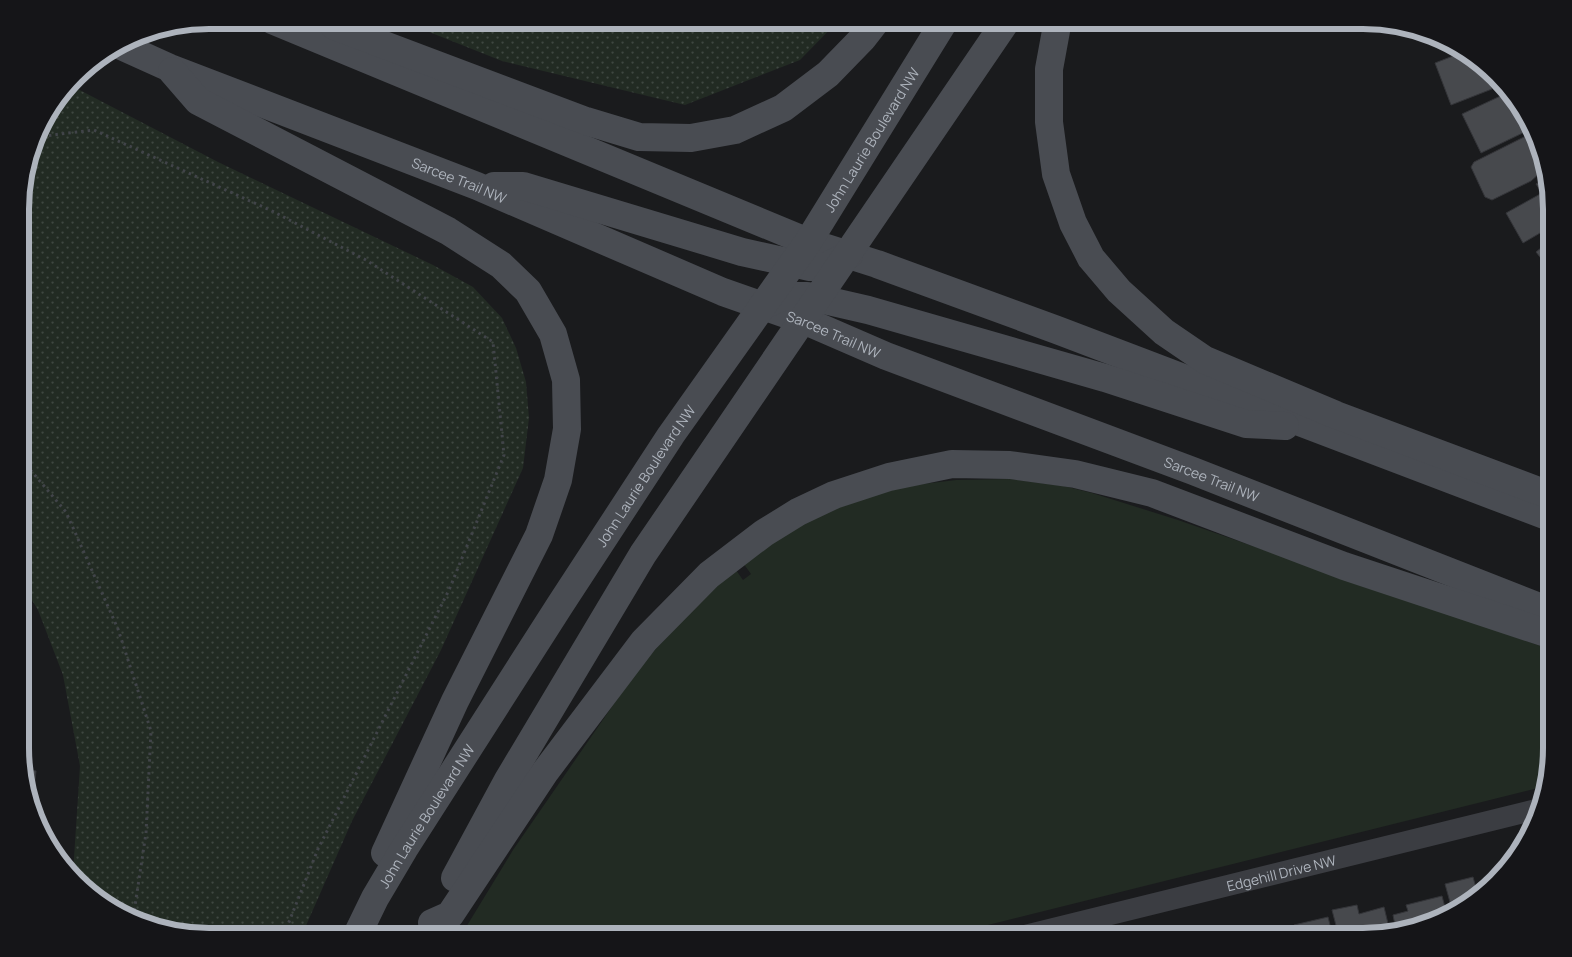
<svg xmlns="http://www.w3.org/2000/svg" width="1572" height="957" font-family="Manrope,sans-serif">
<defs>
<pattern id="park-dots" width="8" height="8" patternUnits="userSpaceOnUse" patternTransform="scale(1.25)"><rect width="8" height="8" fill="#222b23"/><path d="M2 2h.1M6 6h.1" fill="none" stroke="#3f4741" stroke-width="1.8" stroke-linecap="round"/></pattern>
</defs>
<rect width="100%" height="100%" fill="#1a1b1d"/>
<!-- green -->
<path fill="#222b23" d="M 1011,479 L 1064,486 L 1092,493 L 1178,520 L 1552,650 L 1552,760 L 1546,786 L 940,937 L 460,937 L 513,850 L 640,666 L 701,600 L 736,570 L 743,580 L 751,574 L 743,563 L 784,534 L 842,505 L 906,486 L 956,480 Z"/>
<!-- park -->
<g fill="url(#park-dots)">
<path d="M 399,20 L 839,20 L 800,60 L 685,105 L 502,61 Z"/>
<path d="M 70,85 L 218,162 L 433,265 L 473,287 L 502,318 L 516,348 L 526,382 L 529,418 L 523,468 L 441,650 L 352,821 L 301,937 L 208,937 L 160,930 L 104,905 L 73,873 L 80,766 L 63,675 L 38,610 L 22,584 L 22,184 L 40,125 Z"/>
</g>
<!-- building -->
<g fill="#47494d" stroke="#343539">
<path d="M 1466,51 L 1498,83 L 1491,86 L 1492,89 L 1451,105 L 1435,63 Z"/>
<path d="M 1507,93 L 1527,114 L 1531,129 L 1481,153 L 1462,114 Z"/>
<path d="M 1532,133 L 1542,163 L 1537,166 L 1540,173 L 1531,181 L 1492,200 L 1485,197 L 1471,167 L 1474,162 Z"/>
<path d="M 1546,178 L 1552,197 L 1552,226 L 1523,243 L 1506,213 L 1542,193 L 1536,184 Z"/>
<path d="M 1552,239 L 1552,265 L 1551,264 L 1547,266 L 1536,252 Z"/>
<path d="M 22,769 L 36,771 L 32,805 L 22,773 Z"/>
<path d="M 1473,877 L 1476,888 L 1485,886 L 1458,912 L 1453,913 L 1445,884 Z"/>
<path d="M 1442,896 L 1447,915 L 1396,930 L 1393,915 L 1408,911 L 1406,905 Z"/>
<path d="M 1357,905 L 1359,914 L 1384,907 L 1390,932 L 1375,937 L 1339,937 L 1332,910 Z"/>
<path d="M 1328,917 L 1333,937 L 1283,937 L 1296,933 L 1294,925 Z"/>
<path d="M 1271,928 L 1273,937 L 1234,937 Z"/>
</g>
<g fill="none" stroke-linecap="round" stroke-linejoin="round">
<!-- path -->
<g stroke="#414449" stroke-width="3" stroke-dasharray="2.5 4" stroke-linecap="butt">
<path d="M 36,137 L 94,130 L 272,211 L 366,260 L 493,342 L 504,455 L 449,590 L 318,849 L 283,937"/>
<path d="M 22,460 L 66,512 L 118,629 L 151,731 L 146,833 L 133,919"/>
</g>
<!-- minor -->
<path stroke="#3b3d42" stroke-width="21" id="s1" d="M 1019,937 L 1542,808"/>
<!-- secondary -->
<g stroke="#494c52" stroke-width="28">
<path d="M 272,20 L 808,242 L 877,264 L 1057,330 L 1552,518"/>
<path d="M 1058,20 L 1049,69 L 1049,122 L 1056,174 L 1073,223 L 1091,258 L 1119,291 L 1164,332 L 1205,360 L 1336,415 L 1552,496"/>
<path d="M 334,26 L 586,121 L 639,137 L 691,138 L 735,130 L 783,108 L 828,74 L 863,38 L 877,20"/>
<path id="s2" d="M 119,45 L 170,68 L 477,186 L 723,292 L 803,320 L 886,356 L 1193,471 L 1552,612"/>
<path d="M 172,71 L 198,101 L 448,231 L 501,265 L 528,291 L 553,334 L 566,380 L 567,429 L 558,480 L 539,535 L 455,701 L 385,853"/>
<path d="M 494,186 L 523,186 L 742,252 L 810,267 L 824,267 L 849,255"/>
<path d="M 762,306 L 785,296 L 807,296 L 868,310 L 1105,378 L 1246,424 L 1285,426"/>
<path d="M 455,878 L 508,780 L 643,554 L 1007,20"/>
<path d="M 432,923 L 450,915 L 545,772 L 644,641 L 709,575 L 764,533 L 798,512 L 834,495 L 889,477 L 952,464 L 1010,465 L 1075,474 L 1152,493 L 1344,566 L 1552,635"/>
<path id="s3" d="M 356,937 L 375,898 L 404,849 L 560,605 L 671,435 L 808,242 L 945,20"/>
</g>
</g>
<g text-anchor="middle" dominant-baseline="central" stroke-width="5" stroke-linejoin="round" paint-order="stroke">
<!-- street labels -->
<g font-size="14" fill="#adb3bc" stroke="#151518">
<text stroke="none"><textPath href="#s3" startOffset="950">John Laurie Boulevard NW</textPath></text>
<text stroke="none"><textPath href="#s2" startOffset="366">Sarcee Trail NW</textPath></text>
<text stroke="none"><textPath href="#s2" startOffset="771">Sarcee Trail NW</textPath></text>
<text stroke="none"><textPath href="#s3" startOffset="545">John Laurie Boulevard NW</textPath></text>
<text stroke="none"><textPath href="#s2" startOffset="1176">Sarcee Trail NW</textPath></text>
<text stroke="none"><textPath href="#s3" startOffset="140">John Laurie Boulevard NW</textPath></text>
<text stroke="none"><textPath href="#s1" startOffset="270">Edgehill Drive NW</textPath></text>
</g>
</g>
<!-- crop -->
<path d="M0 0H1572V957H0ZM209 29H1363A180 180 0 0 1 1543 209V748A180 180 0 0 1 1363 928H209A180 180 0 0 1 29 748V209A180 180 0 0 1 209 29Z" fill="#151518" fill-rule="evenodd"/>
<path fill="none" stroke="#adb3bc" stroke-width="6" d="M209 29H1363A180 180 0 0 1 1543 209V748A180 180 0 0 1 1363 928H209A180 180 0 0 1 29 748V209A180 180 0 0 1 209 29Z"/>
</svg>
